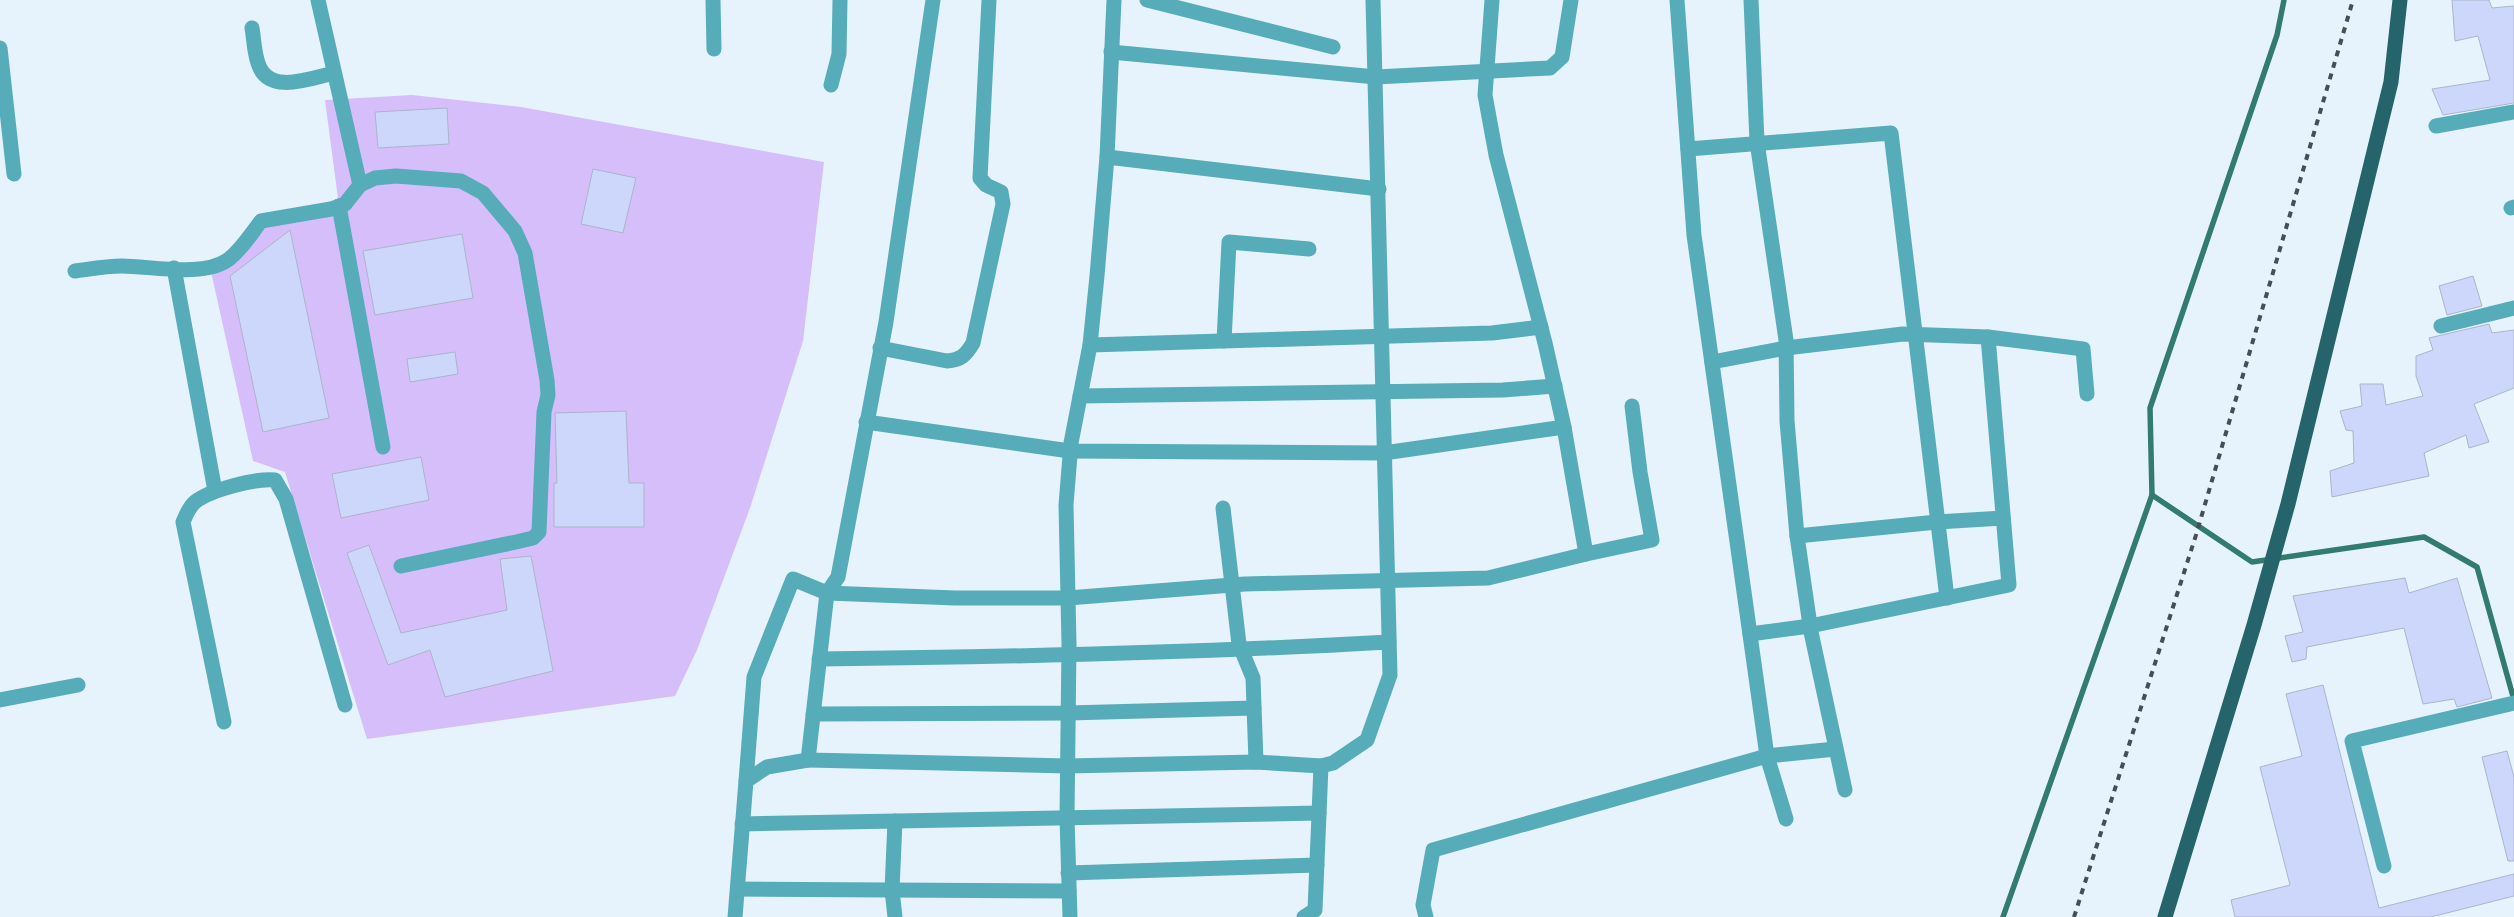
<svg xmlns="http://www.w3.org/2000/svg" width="2514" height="917" font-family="Roboto,sans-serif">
<rect width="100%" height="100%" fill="#e6f3fd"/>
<!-- green -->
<path fill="#d6befa" d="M 412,95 L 521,107 L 824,162 L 803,341 L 750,508 L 697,650 L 675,696 L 367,739 L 285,472 L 253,461 L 210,267 L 271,219 L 339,206 L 325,100 Z"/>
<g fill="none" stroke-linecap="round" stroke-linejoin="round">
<!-- stream -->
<g stroke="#317c6e" stroke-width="5.5">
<path d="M 2152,495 L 2252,562 L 2424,537 L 2477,567 L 2514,700"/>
<path d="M 2003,917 L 2152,495 L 2150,408 L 2277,35 L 2284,0"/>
</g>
</g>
<!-- building -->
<g fill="#ccd7fb" stroke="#acb4ca">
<path d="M 2452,0 L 2489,0 L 2492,8 L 2514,6 L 2514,103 L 2443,115 L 2432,89 L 2490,80 L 2478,36 L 2455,41 Z"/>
<path d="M 447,108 L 449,144 L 378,148 L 375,112 Z"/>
<path d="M 593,169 L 636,178 L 623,233 L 581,224 Z"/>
<path d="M 290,230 L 329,418 L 263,432 L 230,276 Z"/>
<path d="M 462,234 L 473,298 L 375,315 L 363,251 Z"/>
<path d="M 2473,276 L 2482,306 L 2447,315 L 2439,286 Z"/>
<path d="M 2489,324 L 2492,333 L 2514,330 L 2514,388 L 2474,404 L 2489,442 L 2469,448 L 2466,435 L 2424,453 L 2429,476 L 2332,497 L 2330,471 L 2354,463 L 2353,431 L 2346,430 L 2340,411 L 2362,406 L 2360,384 L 2383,384 L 2386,405 L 2423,396 L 2416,376 L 2416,356 L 2433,350 L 2429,338 Z"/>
<path d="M 455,352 L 458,374 L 410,382 L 407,359 Z"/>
<path d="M 626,411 L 629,483 L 644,483 L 644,527 L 554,527 L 554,483 L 557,483 L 555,413 Z"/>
<path d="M 421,457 L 429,500 L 341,518 L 332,474 Z"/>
<path d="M 369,545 L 401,633 L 507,610 L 500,559 L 531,556 L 553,671 L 445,697 L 430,650 L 388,665 L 347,553 Z"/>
<path d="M 2405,578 L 2409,593 L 2457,578 L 2492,698 L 2457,707 L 2454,699 L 2423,704 L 2404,628 L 2307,647 L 2306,659 L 2292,662 L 2285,636 L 2303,632 L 2293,596 Z"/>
<path d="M 2323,685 L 2379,908 L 2514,874 L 2514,896 L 2431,917 L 2235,917 L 2231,900 L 2290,885 L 2260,767 L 2302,756 L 2286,694 Z"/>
<path d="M 2507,751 L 2514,777 L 2514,861 L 2508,861 L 2482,757 Z"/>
</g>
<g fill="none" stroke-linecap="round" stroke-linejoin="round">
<!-- minor -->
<g stroke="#57acb9" stroke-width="15">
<path d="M 318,0 L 360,185"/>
<path d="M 713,0 L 714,49"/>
<path d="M 1147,0 L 1333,47"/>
<path d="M 1492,0 L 1485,95 L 1496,155 L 1545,343 L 1564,427 L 1586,554"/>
<path d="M 1677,0 L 1694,235 L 1767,756 L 1786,819"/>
<path d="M 1751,0 L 1757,142 L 1786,340 L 1787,421 L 1797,536 L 1811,632 L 1845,790"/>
<path d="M 252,28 C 254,39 254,52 258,63 C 268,96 311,78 334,73"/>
<path d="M 0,48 L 14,174"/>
<path d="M 1111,52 L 1376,77 L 1550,68 L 1562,57 L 1571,0"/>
<path d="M 831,85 L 839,54 L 840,0"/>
<path d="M 2436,126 L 2514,112"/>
<path d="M 1688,149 L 1891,133 L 1947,598"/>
<path d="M 1107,157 L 1379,189"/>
<path d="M 339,206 L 383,447"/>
<path d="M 2511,208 L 2514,207"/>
<path d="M 174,268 L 215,491"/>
<path d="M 75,271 C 90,269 106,266 122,266 C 151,266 204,278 229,259 C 242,249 251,234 261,221 L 331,209 L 345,204 L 360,185 L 375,178 L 396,176 L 461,181 L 483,193 L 515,231 L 525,253 L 547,380 L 548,395 L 544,412 L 539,532 L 533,538 L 516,542 L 401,566"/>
<path d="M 2441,326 L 2514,308"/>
<path d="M 1224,341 L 1229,242 L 1309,249"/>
<path d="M 1090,345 L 1492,333 L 1541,327"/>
<path d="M 880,348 L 947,361 C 961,360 966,355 973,343 L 1003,204 L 1001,192 L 986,185 L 980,178 L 989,0"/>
<path d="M 1712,362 L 1786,348 L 1903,334 L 1988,337 L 2083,349 L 2087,394"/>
<path d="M 1080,396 L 1503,390 L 1555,386"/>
<path d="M 866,422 L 1070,451 L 1384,453 L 1564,427"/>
<path d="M 1223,508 L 1239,644 L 1253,678 L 1256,762"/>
<path d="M 1797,536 L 1937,522 L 2003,518"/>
<path d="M 1750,634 L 1810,626 L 2009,585 L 1988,337"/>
<path d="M 819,659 C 1010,657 1199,653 1389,642"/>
<path d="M 0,700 L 78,685"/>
<path d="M 813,714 L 1068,713 L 1254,708"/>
<path d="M 224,722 L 183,522 C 186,515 189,507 195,502 C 210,490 256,478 275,480 L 286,499 L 345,705"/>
<path d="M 808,760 L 1067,766 L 1256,762 L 1321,766"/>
<path d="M 746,781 L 754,677 L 793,579 L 827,593 L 955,598 L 1068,598 L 1245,584 L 1488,578 L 1586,554 L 1652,540 L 1640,472 L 1632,406"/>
<path d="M 742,824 L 1319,813"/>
<path d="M 2384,866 L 2352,741 L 2514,703"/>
<path d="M 1068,873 L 1317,865"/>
<path d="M 738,889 L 1069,891"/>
<path d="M 735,917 L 746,781 L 767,767 L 808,760 L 827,593 L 838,577 L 886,322 L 933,0"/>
<path d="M 895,917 L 892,890 L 895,821"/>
<path d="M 1070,917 L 1067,818 L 1069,644 L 1066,505 L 1071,443 L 1090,345 L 1097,276 L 1107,157 L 1114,0"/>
<path d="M 1304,917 L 1315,910 L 1321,766 L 1333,763 L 1367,740 L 1390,675 L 1373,0"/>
<path d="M 1426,917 L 1423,905 L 1433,850 L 1767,756 L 1835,749"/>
</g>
<!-- major -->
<path stroke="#26646c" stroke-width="15" d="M 2165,917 L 2254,625 L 2288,504 L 2391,82 L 2400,0"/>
<!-- rail -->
<path stroke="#444e54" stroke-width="4" stroke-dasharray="6 6" stroke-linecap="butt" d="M 2074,917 L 2196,535 L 2353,0"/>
</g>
</svg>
